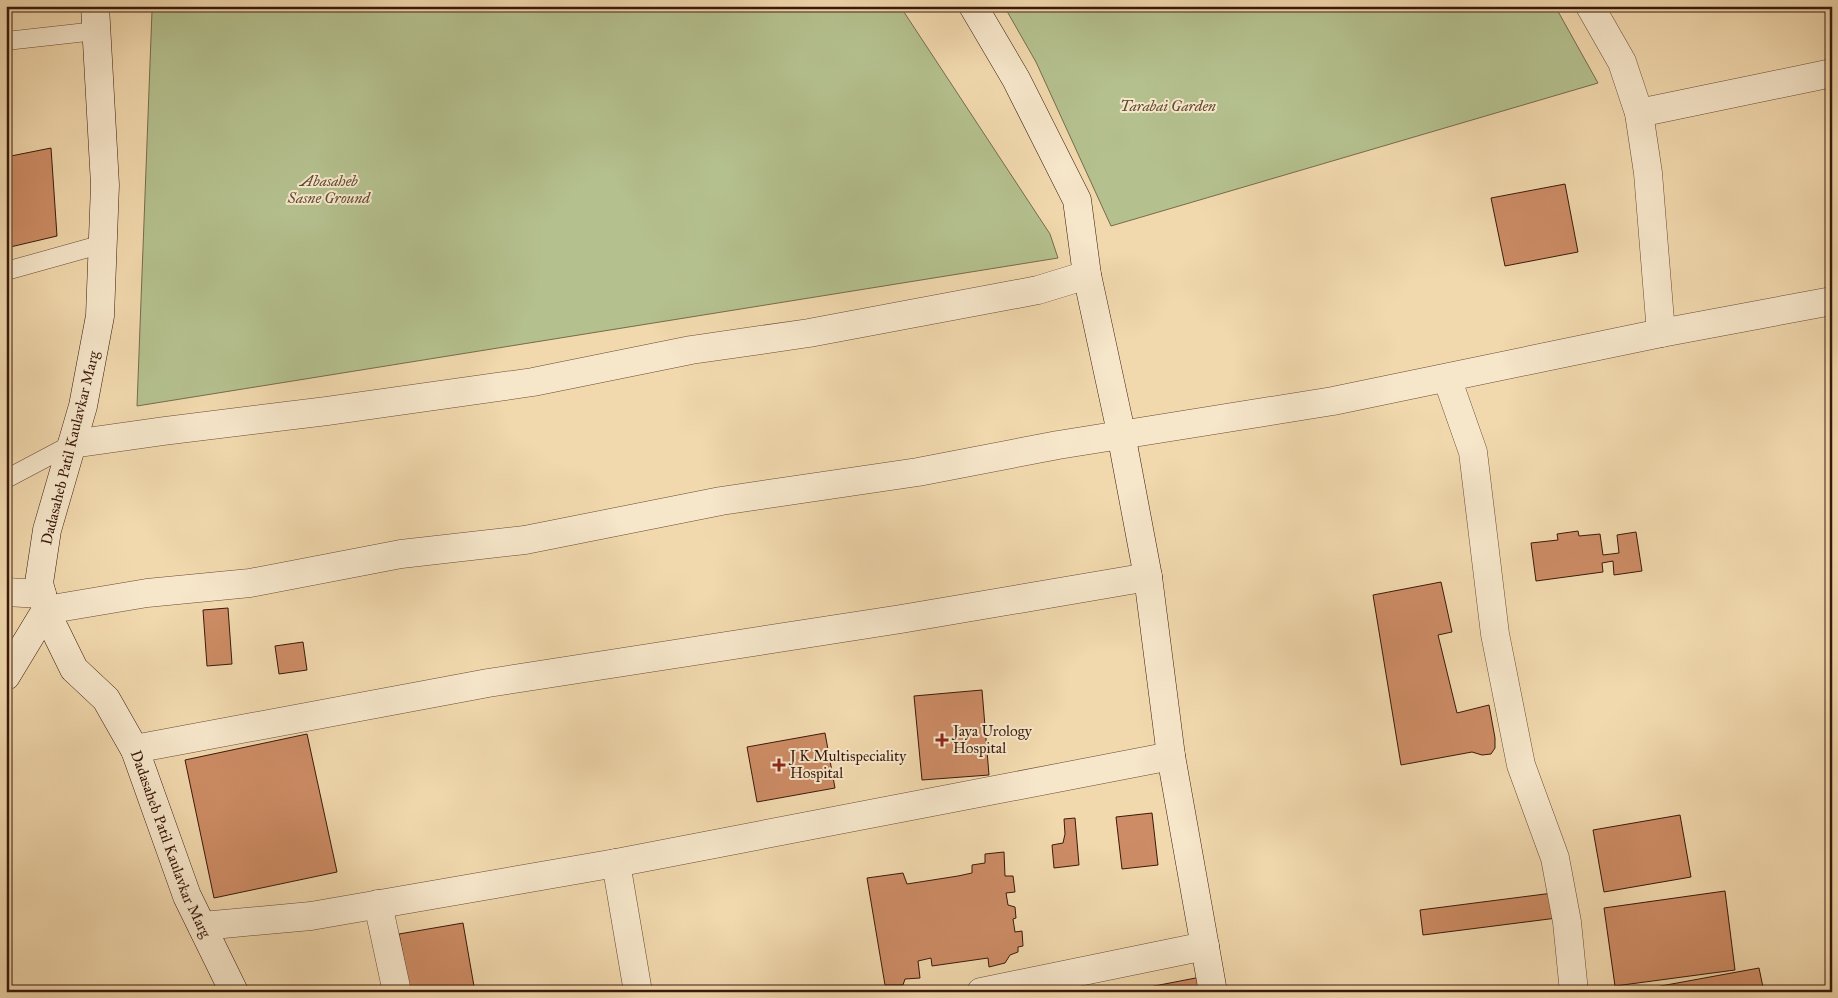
<svg xmlns="http://www.w3.org/2000/svg" width="1838" height="998" font-family="'IM FELL Great Primer',serif">
<rect width="100%" height="100%" fill="#f1d8ad"/>
<filter id="stains"><feTurbulence type="fractalNoise" baseFrequency=".004" numOctaves="4"/><feColorMatrix values="0 0 0 0 .2 0 0 0 0 .09 0 0 0 0 .02 0 0 0 .5 -.17"/></filter>
<radialGradient id="worn" r=".72"><stop offset=".6" stop-color="#630" stop-opacity="0"/><stop offset="1" stop-color="#630" stop-opacity=".3"/></radialGradient>
<!-- green -->
<g fill="#b4c08e" stroke="#776c4c">
<path d="M 184,6 L 900,6 L 1050,234 L 1058,258 L 137,406 L 152,11 Z"/>
<path d="M 1004,6 L 1555,6 L 1598,83 L 1111,226 L 1036,62 Z"/>
</g>
<!-- building -->
<g fill="#cd8c65" stroke="#3a190b">
<path d="M 51,148 L 57,236 L 6,248 L 6,157 Z"/>
<path d="M 1565,184 L 1578,252 L 1505,266 L 1491,198 Z"/>
<path d="M 1578,531 L 1579,536 L 1600,534 L 1603,555 L 1619,553 L 1617,535 L 1636,532 L 1642,571 L 1614,575 L 1613,561 L 1602,563 L 1603,572 L 1536,581 L 1531,543 L 1558,540 L 1557,534 Z"/>
<path d="M 1441,582 L 1452,632 L 1438,635 L 1457,713 L 1489,705 L 1495,738 L 1495,748 L 1491,754 L 1482,755 L 1472,752 L 1401,765 L 1373,595 Z"/>
<path d="M 228,608 L 232,664 L 207,666 L 203,610 Z"/>
<path d="M 303,642 L 307,670 L 279,674 L 275,646 Z"/>
<path d="M 982,690 L 989,775 L 922,780 L 914,696 Z"/>
<path d="M 825,733 L 835,788 L 757,802 L 747,747 Z"/>
<path d="M 307,734 L 337,872 L 214,898 L 185,760 Z"/>
<path d="M 1152,813 L 1158,865 L 1122,869 L 1116,817 Z"/>
<path d="M 1680,815 L 1691,877 L 1604,892 L 1593,830 Z"/>
<path d="M 1075,818 L 1079,865 L 1054,868 L 1052,845 L 1063,843 L 1065,834 L 1064,819 Z"/>
<path d="M 1004,852 L 1005,876 L 1013,876 L 1015,892 L 1006,893 L 1008,905 L 1015,907 L 1016,918 L 1013,919 L 1015,932 L 1022,931 L 1023,946 L 1018,947 L 1018,952 L 1010,955 L 1005,963 L 989,967 L 988,958 L 932,966 L 931,958 L 918,961 L 920,978 L 905,979 L 903,985 L 885,985 L 867,878 L 903,873 L 907,884 L 958,876 L 972,873 L 972,865 L 985,863 L 985,854 Z"/>
<path d="M 1725,891 L 1735,970 L 1615,986 L 1604,908 Z"/>
<path d="M 1553,893 L 1557,918 L 1423,935 L 1420,910 Z"/>
<path d="M 463,923 L 475,992 L 410,992 L 399,934 Z"/>
<path d="M 1759,968 L 1764,992 L 1628,992 Z"/>
<path d="M 1206,976 L 1209,992 L 1145,992 L 1144,988 Z"/>
</g>
<g fill="none" stroke-linecap="round" stroke-linejoin="round">
<defs>
<g id="lane">
<path d="M 6,41 L 96,31"/>
<path d="M 6,271 L 103,244"/>
<path d="M 6,479 L 72,444"/>
</g>
<g id="street">
<path d="M 1590,6 L 1622,62 L 1639,113 L 1648,173 L 1661,333"/>
<path d="M 1639,113 L 1832,73"/>
<path d="M 1447,378 L 1473,452 L 1495,634 L 1521,765 L 1555,858 L 1567,922 L 1574,992"/>
<path d="M 72,444 L 164,431 L 327,411 L 533,382 L 691,350 L 809,333 L 1038,290 L 1087,275"/>
<path d="M 6,592 L 42,594"/>
<path d="M 46,610 L 147,593 L 250,583 L 401,554 L 525,540 L 721,501 L 918,472 L 1058,445 L 1333,401 L 1661,333 L 1832,301"/>
<path d="M 135,750 L 145,747 L 488,683 L 901,619 L 1148,577"/>
<path d="M 616,863 L 638,992"/>
<path d="M 378,904 L 397,992"/>
<path d="M 202,926 L 311,916 L 616,863 L 1171,756"/>
<path d="M 981,992 L 1205,946"/>
</g>
<g id="secondary">
<path id="s1" d="M 95,6 L 105,185 L 100,316 L 83,406 L 47,530 L 39,583 L 47,614 L 74,669 L 106,699 L 135,750 L 187,896 L 234,992"/>
<path d="M 973,6 L 1016,79 L 1077,200 L 1087,275 L 1119,423 L 1148,577 L 1171,756 L 1213,992"/>
<path d="M 6,676 L 46,610"/>
</g>
</defs>
<!-- lane casing -->
<use href="#lane" stroke="#684934" stroke-width="19"/>
<!-- street casing -->
<use href="#street" stroke="#684934" stroke-width="29"/>
<!-- secondary casing -->
<use href="#secondary" stroke="#3a190b" stroke-width="29"/>
<!-- lane -->
<use href="#lane" stroke="#f6e6ca" stroke-width="18"/>
<!-- street -->
<use href="#street" stroke="#f6e6ca" stroke-width="28"/>
<!-- secondary -->
<use href="#secondary" stroke="#f6e6ca" stroke-width="28"/>
</g>
<!-- markers -->
<g fill="#8f2418" stroke="#f6e6ca" stroke-width="2">
<path d="M939.5 732.5h5v5h5v5h-5v5h-5v-5h-5v-5h5z"/>
<path d="M776.5 757.5h5v5h5v5h-5v5h-5v-5h-5v-5h5z"/>
</g>
<g text-anchor="middle" dominant-baseline="central" stroke-width="4" stroke-linejoin="round" paint-order="stroke">
<!-- park labels -->
<g font-size="15" font-style="italic" fill="#5f4b32" stroke="#f6e6ca">
<text x="1168" y="106">Tarabai Garden</text>
<text x="329" y="181">Abasaheb<tspan x="329" dy="17">Sasne Ground</tspan></text>
</g>
<!-- street labels -->
<g font-size="15" fill="#3a190b" stroke="#f6e6ca">
<text transform="translate(70 448) rotate(-76)">Dadasaheb Patil Kaulavkar Marg</text>
<text stroke="none"><textPath href="#s1" startOffset="881">Dadasaheb Patil Kaulavkar Marg</textPath></text>
</g>
<!-- poi labels -->
<g font-size="15" fill="#3a190b" stroke="#f6e6ca" text-anchor="start">
<text x="953" y="731">Jaya Urology<tspan x="953" dy="17">Hospital</tspan></text>
<text x="790" y="756">J K Multispeciality<tspan x="790" dy="17">Hospital</tspan></text>
</g>
</g>
<!-- margin -->
<rect width="1838" height="998" fill="none" stroke="#f1d8ad" stroke-width="25"/>
<rect x="8" y="8" width="1823" height="983" fill="none" stroke="#3a190b" stroke-width="2.5"/>
<rect x="12" y="12" width="1813" height="973" fill="none" stroke="#3a190b"/>
<rect width="100%" height="100%" filter="url(#stains)"/>
<rect width="100%" height="100%" fill="url(#worn)"/>
</svg>
